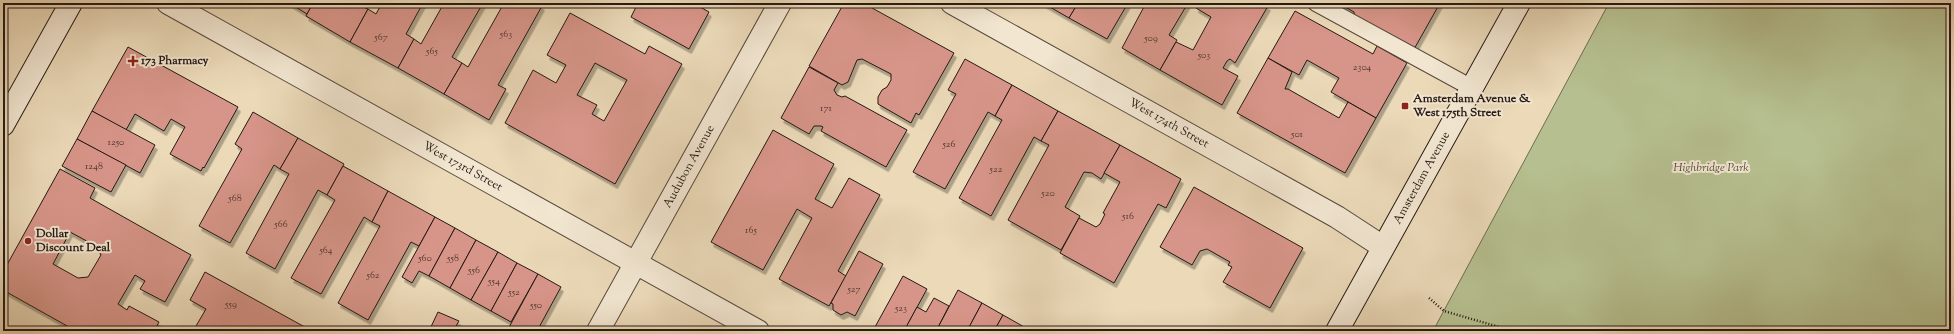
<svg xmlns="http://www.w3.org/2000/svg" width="1954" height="334" font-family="'Sorts Mill Goudy',serif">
<defs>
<filter id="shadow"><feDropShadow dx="2.5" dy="4.5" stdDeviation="0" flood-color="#0004"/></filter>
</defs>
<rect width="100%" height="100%" fill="#ebd9b8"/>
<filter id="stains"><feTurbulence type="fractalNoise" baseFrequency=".005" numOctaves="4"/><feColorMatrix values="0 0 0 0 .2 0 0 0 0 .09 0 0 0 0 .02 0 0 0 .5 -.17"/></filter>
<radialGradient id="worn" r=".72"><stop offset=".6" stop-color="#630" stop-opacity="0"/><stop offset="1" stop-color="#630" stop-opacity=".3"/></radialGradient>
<!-- green -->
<path fill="#b6bf8f" stroke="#6e6c51" d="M 1609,3 L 1951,3 L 1951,331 L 1433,331 Z"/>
<!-- building -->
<g fill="#d79589" stroke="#251913" fill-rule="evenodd" filter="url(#shadow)">
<path d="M 289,3 L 313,3 L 307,14 Z"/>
<path d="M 313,3 L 363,3 L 361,6 L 368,9 L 350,42 L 306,16 Z"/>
<path d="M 382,3 L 423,3 L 406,34 L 414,39 L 398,68 L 350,42 L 368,9 L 376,14 Z"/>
<path d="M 444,3 L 483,3 L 452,57 L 462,63 L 444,94 L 398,68 L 414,39 L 421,44 Z"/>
<path d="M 504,3 L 538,3 L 542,6 L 498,85 L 506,89 L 489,120 L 444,94 L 462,63 L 468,67 Z"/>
<path d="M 638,3 L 693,3 L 709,12 L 689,49 L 631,17 Z"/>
<path d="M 844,3 L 863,3 L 954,53 L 919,115 L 916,113 L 911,123 L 878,104 L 878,97 L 882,90 L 887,87 L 891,80 L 891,74 L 862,59 L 857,60 L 848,82 L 842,85 L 809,66 Z"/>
<path d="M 1043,3 L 1078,3 L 1069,18 Z"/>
<path d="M 1078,3 L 1128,3 L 1107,39 L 1069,18 Z"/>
<path d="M 1146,3 L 1188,3 L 1169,35 L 1177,40 L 1160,70 L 1122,48 Z"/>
<path d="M 1198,3 L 1262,3 L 1268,6 L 1235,63 L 1230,59 L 1227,61 L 1223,68 L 1238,76 L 1222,105 L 1160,70 L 1176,42 L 1193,50 L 1211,17 L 1196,8 Z"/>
<path d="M 1338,3 L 1440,3 L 1413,51 L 1355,19 L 1354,12 Z"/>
<path d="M 1295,11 L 1373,54 L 1377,46 L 1407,63 L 1376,118 L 1331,92 L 1339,78 L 1307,60 L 1299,75 L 1268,58 Z"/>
<path d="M 570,13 L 645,54 L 649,46 L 682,64 L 615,184 L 505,123 L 533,70 L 556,83 L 566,65 L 547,55 ZM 595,63 L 627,80 L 604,121 L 592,114 L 597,105 L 577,95 Z"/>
<path d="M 128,47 L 238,107 L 204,168 L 203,167 L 201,171 L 170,154 L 185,127 L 171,119 L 164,131 L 135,114 L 126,130 L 92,111 Z"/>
<path d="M 1268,58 L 1292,72 L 1285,89 L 1288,89 L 1339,118 L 1348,102 L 1376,118 L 1345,173 L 1237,113 Z"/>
<path d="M 965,59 L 1012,85 L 995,116 L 988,112 L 945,189 L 913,172 L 956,94 L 948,90 Z"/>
<path d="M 809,67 L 838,83 L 834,90 L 837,95 L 842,97 L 845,96 L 907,130 L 886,167 L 821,131 L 823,127 L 821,126 L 814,126 L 809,134 L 781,118 Z"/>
<path d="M 1012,85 L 1058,111 L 1041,141 L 1034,137 L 991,216 L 959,198 L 1002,120 L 995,116 Z"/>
<path d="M 92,111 L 155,145 L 140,173 L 77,139 Z"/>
<path d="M 1058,111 L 1120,145 L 1101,179 L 1092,173 L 1084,172 L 1065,207 L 1080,216 L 1061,250 L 1008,220 L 1049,145 L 1041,141 Z"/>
<path d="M 253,112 L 298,138 L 280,169 L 274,165 L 230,243 L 199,226 L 242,149 L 235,144 Z"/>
<path d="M 773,130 L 834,164 L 815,199 L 832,208 L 849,178 L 880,195 L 838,271 L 846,276 L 829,306 L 779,279 L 812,218 L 797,209 L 763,270 L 711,242 Z"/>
<path d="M 298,138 L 344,164 L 327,195 L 318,190 L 275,269 L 246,253 L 289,174 L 280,169 Z"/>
<path d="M 77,139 L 126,165 L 111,192 L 62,166 Z"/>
<path d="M 1120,145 L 1181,179 L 1166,208 L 1158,204 L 1114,283 L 1060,253 L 1079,218 L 1096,227 L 1100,224 L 1105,214 L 1103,213 L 1120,182 L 1104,173 Z"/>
<path d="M 343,166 L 388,191 L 372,222 L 364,217 L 321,294 L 291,278 L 335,200 L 327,195 Z"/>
<path d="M 60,169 L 95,188 L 90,198 L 191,255 L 165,302 L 140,289 L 145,281 L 135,275 L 118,304 L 127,310 L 129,306 L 159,322 L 154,331 L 76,331 L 3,290 L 3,272 ZM 70,232 L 96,246 L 101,255 L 88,277 L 78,278 L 53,264 Z"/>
<path d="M 1194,187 L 1303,248 L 1270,308 L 1223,282 L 1232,267 L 1228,265 L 1230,262 L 1207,249 L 1200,251 L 1192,265 L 1160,247 Z"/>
<path d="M 388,191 L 435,217 L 419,246 L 411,242 L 368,320 L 338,303 L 380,226 L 372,222 Z"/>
<path d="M 435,217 L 455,228 L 429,276 L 419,271 L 412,283 L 402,277 Z"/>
<path d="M 455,228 L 476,240 L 450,288 L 429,276 Z"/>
<path d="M 476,240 L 498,252 L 471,300 L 450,288 Z"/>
<path d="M 859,251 L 883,264 L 855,316 L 847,312 L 841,315 L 833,310 L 833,304 L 831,303 Z"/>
<path d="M 498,252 L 517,263 L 491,311 L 471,300 Z"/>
<path d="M 517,263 L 538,274 L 511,322 L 491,311 Z"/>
<path d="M 205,272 L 312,331 L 193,331 L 206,309 L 190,300 Z"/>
<path d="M 538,274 L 561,287 L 537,331 L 507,331 Z"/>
<path d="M 903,276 L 927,289 L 904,331 L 882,331 L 875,327 Z"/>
<path d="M 958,290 L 982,303 L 967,331 L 936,331 Z"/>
<path d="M 934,298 L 949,306 L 936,331 L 904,331 L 917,307 L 926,312 Z"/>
<path d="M 982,303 L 1003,315 L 994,331 L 967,331 Z"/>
<path d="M 438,312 L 459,321 L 456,326 L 466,331 L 429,331 Z"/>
<path d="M 1003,315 L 1026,328 L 1024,331 L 994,331 Z"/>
</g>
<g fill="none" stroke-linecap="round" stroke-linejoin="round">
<defs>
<path id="service" d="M 1316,3 L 1472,88"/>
<g id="minor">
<path id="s1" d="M 168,3 L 758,331"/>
<path id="s2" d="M 952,3 L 1337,217 L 1383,247"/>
</g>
<g id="tertiary">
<path id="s3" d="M 598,331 L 780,3"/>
</g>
<g id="secondary">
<path d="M 3,125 L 71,3"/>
<path id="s4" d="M 1337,331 L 1519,3"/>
</g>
</defs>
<!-- service casing -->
<use href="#service" stroke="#56493c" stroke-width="18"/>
<!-- minor casing -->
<use href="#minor" stroke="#56493c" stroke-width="24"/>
<!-- tertiary casing -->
<use href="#tertiary" stroke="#56493c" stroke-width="24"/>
<!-- secondary casing -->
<use href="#secondary" stroke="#251913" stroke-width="24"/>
<!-- path -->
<path stroke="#251913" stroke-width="2.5" stroke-dasharray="1 2" stroke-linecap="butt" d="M 1429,298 L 1444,311 L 1513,331"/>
<!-- service -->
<use href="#service" stroke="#f2e6d1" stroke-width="16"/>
<!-- minor -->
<use href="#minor" stroke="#f2e6d1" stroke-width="22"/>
<!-- tertiary -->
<use href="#tertiary" stroke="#f2e6d1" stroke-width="22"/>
<!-- secondary -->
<use href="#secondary" stroke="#f2e6d1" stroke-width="22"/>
</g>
<!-- markers -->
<g fill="#8f2418" stroke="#f2e6d1" stroke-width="1.5">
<path d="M131 55h4v4h4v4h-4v4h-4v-4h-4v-4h4z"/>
<rect x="1401" y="102" width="8" height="8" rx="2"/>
<circle cx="28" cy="241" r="4"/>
</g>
<g text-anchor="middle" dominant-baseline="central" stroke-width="4" stroke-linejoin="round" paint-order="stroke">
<!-- number labels -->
<g font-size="10" fill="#523830">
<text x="506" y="34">563</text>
<text x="381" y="37">567</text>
<text x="1151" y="38">509</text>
<text x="432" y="51">565</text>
<text x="1204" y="55">503</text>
<text x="1362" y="67">2304</text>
<text x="826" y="108">171</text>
<text x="1297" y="134">501</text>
<text x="116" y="142">1250</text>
<text x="949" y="144">526</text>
<text x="94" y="166">1248</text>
<text x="996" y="169">522</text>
<text x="1048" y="193">520</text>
<text x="235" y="198">568</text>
<text x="1128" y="216">516</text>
<text x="281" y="224">566</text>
<text x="751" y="230">165</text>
<text x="326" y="250">564</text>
<text x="425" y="258">560</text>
<text x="453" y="258">558</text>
<text x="474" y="270">556</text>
<text x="373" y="275">562</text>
<text x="494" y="281">554</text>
<text x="854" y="289">527</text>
<text x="514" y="292">552</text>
<text x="231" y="304">559</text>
<text x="536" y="305">550</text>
<text x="901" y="308">523</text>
</g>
<!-- poi labels -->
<g font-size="12" font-weight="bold" fill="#251913" stroke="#f2e6d1" text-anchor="start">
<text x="141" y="61">173 Pharmacy</text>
<text x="1413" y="99">Amsterdam Avenue &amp;<tspan x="1413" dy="14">West 175th Street</tspan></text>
<text x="36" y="234">Dollar<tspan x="36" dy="14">Discount Deal</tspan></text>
</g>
<!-- street labels -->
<g font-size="12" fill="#251913" stroke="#f2e6d1">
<text stroke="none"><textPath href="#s2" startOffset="248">West 174th Street</textPath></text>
<text stroke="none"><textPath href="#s1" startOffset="337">West 173rd Street</textPath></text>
<text stroke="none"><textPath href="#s3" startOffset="188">Audubon Avenue</textPath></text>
<text stroke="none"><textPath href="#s4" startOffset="175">Amsterdam Avenue</textPath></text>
</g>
<!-- park labels -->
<g font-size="12" font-style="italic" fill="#504b38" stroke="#f2e6d1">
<text x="1711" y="168">Highbridge Park</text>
</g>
</g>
<!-- margin -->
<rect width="1954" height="334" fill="none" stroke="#ebd9b8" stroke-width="16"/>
<rect x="4" y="4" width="1946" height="326" fill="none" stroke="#251913" stroke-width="2"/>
<rect x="8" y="8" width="1938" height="318" fill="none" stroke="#251913"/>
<rect width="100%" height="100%" filter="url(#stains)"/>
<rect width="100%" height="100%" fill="url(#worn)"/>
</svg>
